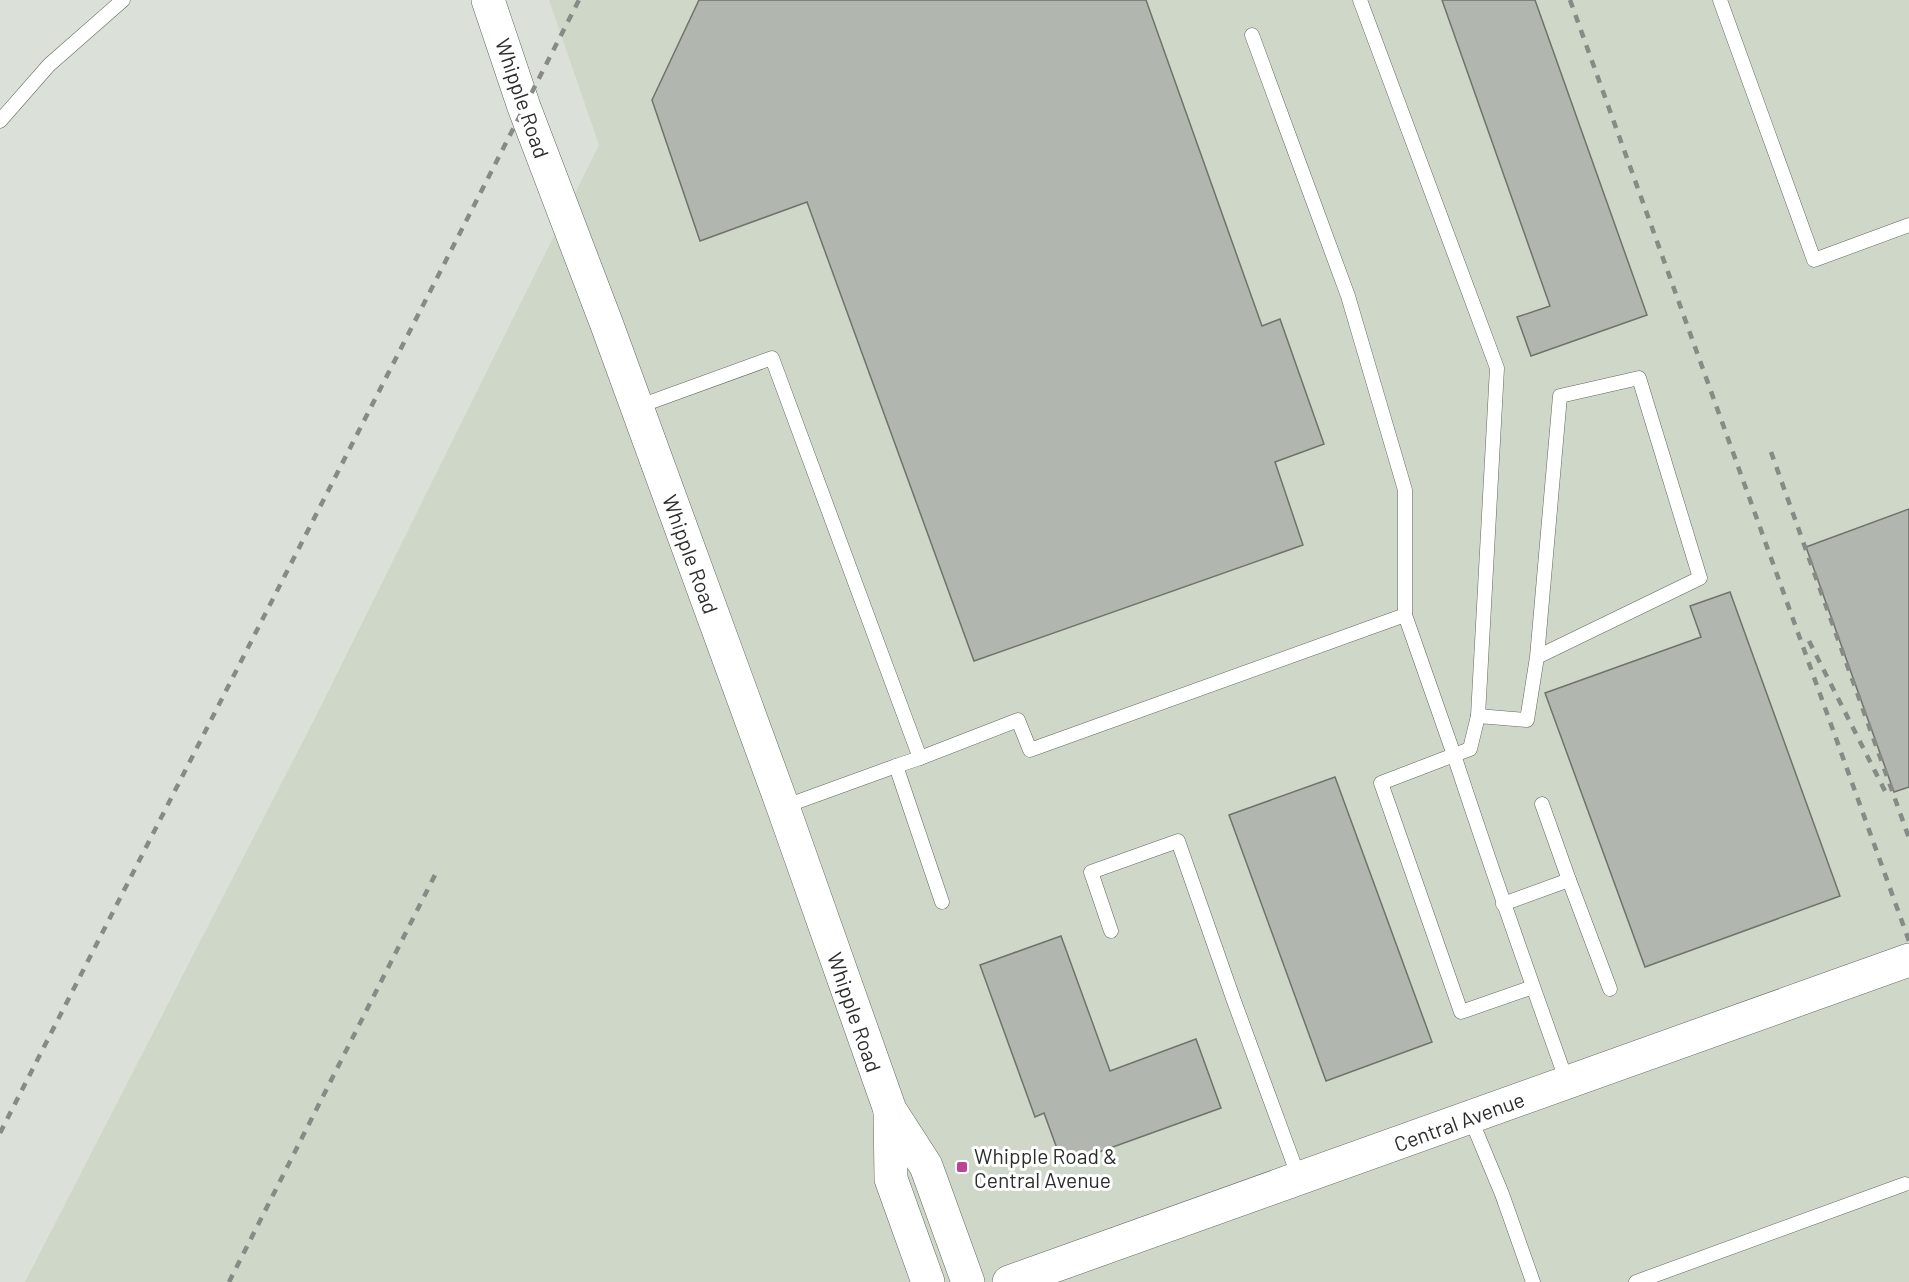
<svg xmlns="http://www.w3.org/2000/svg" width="1909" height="1282" font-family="Barlow,sans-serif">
<rect width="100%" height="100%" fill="#dbe1d8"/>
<!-- built -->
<path fill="#ced7c8" d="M 549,0 L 1909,0 L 1909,1282 L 25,1282 L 317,714 L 599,145 Z"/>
<!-- building -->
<g fill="#b1b7ae" stroke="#6e746b" stroke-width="1.5">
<path d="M 699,0 L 1146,0 L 1262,326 L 1280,319 L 1324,444 L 1275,462 L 1303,545 L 974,661 L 807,202 L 700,241 L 652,100 Z"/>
<path d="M 1442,0 L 1535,0 L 1647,315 L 1531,356 L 1517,317 L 1550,306 Z"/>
<path d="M 1909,509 L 1909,787 L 1894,792 L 1806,547 Z"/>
<path d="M 1730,592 L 1840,896 L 1645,967 L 1545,693 L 1701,637 L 1690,606 Z"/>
<path d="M 1335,777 L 1432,1042 L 1326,1081 L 1229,815 Z"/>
<path d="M 1061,936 L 1110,1071 L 1196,1039 L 1221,1108 L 1063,1165 L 1044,1113 L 1035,1117 L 980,965 Z"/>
</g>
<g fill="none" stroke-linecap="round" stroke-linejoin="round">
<defs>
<g id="service">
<path d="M 1360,0 L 1497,368 L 1478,716"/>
<path d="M 1720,0 L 1814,260 L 1909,225"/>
<path d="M 1252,35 L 1348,296 L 1405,490 L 1405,615 L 1454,755 L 1470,749 L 1478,716 L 1527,720 L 1537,657 L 1560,396 L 1639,378 L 1700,578 L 1537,657"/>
<path d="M 0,121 L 49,65 L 123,0"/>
<path d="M 637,407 L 772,358 L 920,758 L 896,766"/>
<path d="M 920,758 L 1018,720 L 1030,750 L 1405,615"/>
<path d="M 783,807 L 896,766 L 942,902"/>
<path d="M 1569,880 L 1610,989"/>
<path d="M 1503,904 L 1569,880 L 1542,804"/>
<path d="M 1111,931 L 1091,872 L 1178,841 L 1234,1001 L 1299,1178"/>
<path d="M 1533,987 L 1461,1012 L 1381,783 L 1454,755 C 1490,865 1528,973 1567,1082"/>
<path d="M 1470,1117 L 1502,1194 L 1533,1282"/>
<path d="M 1636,1282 L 1905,1184"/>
</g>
<path id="tertiary" d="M 1009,1282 L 1909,960"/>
<g id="secondary">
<path d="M 488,0 L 524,107 L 607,325 L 783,807 L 890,1110 L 926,1166 L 968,1282"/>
<path d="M 890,1110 L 891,1179 L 928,1282"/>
</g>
</defs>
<!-- service casing -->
<use href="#service" stroke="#636860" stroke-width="15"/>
<!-- tertiary casing -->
<use href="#tertiary" stroke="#636860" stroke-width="34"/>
<!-- secondary casing -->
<use href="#secondary" stroke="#636860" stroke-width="34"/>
<!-- service -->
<use href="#service" stroke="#fff" stroke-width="14"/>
<!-- tertiary -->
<use href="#tertiary" stroke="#fff" stroke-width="33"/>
<!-- secondary -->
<use href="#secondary" stroke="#fff" stroke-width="33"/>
<!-- rail -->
<g stroke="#878b85" stroke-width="4.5" stroke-dasharray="8 8" stroke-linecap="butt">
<path d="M 1570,0 L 1909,941"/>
<path d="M 1771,452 L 1909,838"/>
<path d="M 1809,641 L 1886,793"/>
<path d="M 0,1133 L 579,0"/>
<path d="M 229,1282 L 436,873"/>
</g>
</g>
<!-- markers -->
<rect fill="#be4395" stroke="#fff" stroke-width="2" x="956" y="1161" width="12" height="12" rx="3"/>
<g text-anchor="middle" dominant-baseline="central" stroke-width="6" stroke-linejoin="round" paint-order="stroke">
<!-- street labels -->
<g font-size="21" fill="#2d2f2c" stroke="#fff">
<text transform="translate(523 98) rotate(71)">Whipple Road</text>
<text transform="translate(691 554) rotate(70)">Whipple Road</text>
<text transform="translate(855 1012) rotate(71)">Whipple Road</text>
<text transform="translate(1459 1121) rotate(-20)">Central Avenue</text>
</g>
<!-- poi labels -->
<g font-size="21" fill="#2d2f2c" stroke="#fff" text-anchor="start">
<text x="974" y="1155">Whipple Road &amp;<tspan x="974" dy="24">Central Avenue</tspan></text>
</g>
</g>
</svg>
